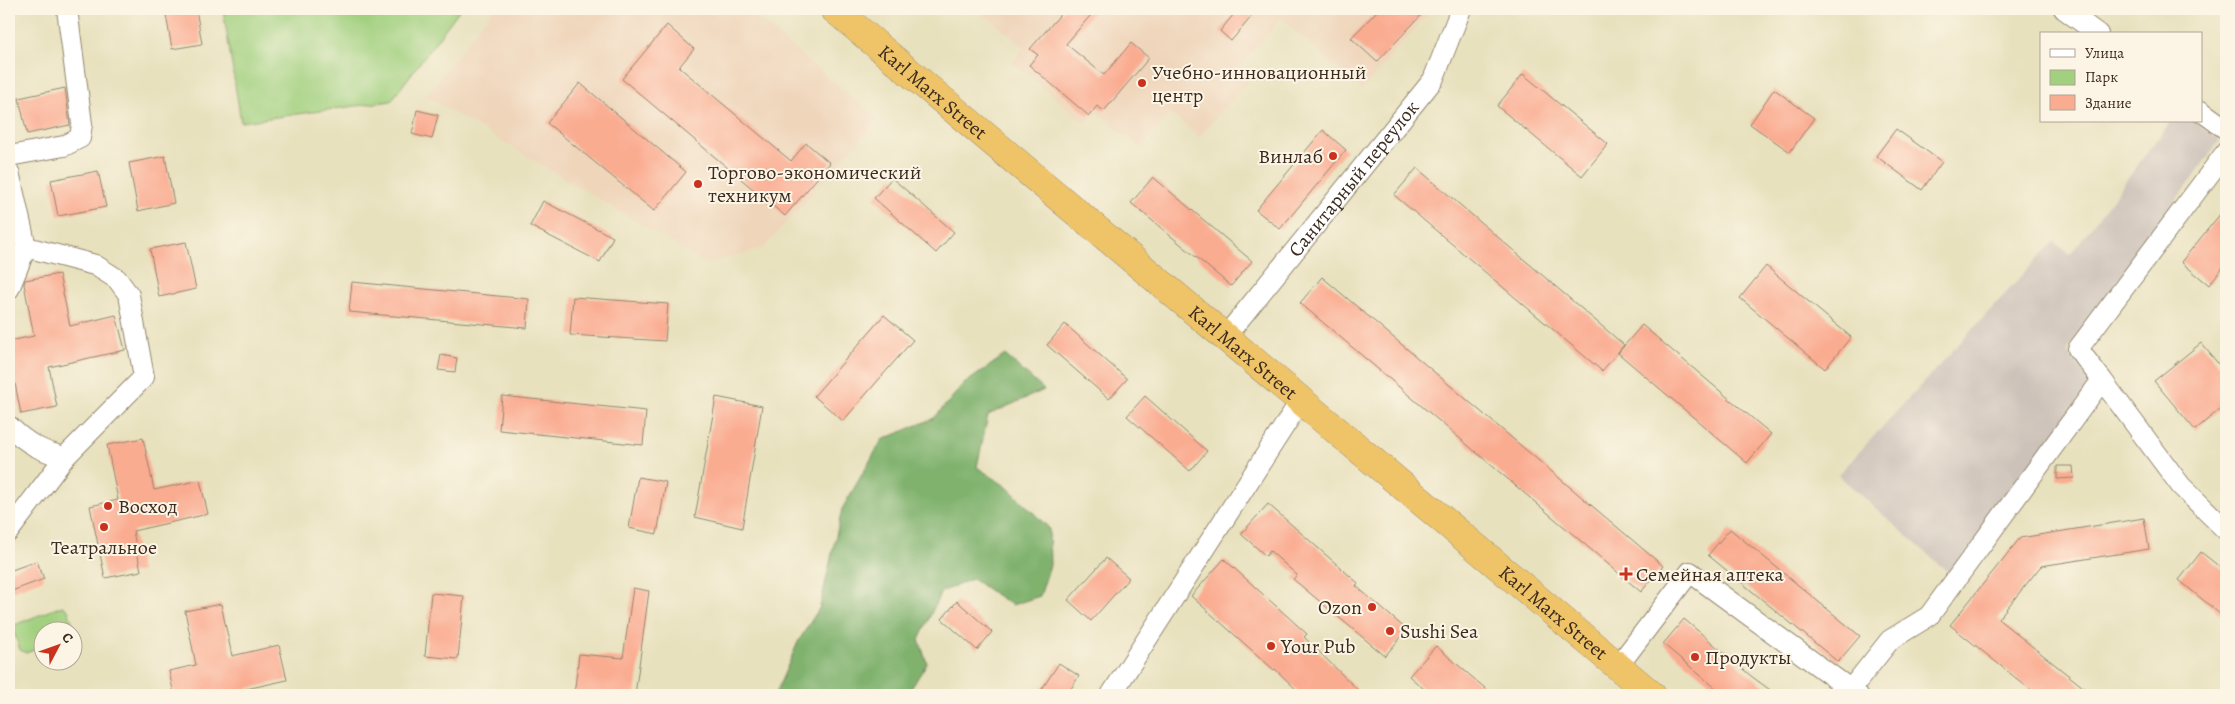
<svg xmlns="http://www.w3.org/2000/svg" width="2235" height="704" font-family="Alegreya,serif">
<rect width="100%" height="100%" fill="#fcf5e5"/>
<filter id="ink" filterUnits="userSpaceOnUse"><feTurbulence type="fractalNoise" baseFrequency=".02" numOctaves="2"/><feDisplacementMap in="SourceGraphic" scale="10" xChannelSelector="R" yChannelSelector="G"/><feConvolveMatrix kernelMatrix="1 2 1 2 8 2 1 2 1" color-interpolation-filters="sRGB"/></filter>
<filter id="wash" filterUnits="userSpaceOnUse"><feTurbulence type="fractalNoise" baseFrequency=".0096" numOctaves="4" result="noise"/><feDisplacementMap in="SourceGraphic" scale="20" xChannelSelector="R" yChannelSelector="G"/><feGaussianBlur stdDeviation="1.12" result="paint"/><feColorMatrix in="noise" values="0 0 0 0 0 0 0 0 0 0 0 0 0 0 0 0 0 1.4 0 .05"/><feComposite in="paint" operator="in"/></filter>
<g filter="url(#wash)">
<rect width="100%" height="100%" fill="#e8e1be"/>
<!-- built -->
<g fill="#efd6bb">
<path d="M 493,9 L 746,9 L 878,119 L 764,248 L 706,263 L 426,96 Z"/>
<path d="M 978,9 L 1432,9 L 1362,90 L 1281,18 L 1240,66 L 1251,77 L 1199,137 L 1171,113 L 1141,148 L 1097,112 L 1086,123 L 1012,62 L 1024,47 Z"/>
</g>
<!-- industrial -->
<path fill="#cdc2b9" d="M 2171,121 L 2194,121 L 2220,140 L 2067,351 L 2092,384 L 1950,574 L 1838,475 L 2054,241 L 2070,255 Z"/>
<!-- green -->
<g fill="#a1d07f" stroke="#6e7d4e">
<path d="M 223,9 L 460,9 L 391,101 L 241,122 Z"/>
<path d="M 62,606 L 68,610 L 75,631 L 73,636 L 72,632 L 42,632 L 42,647 L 26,653 L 20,650 L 12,626 Z"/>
</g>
<!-- forest -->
<path fill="#80b26e" stroke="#5e6e46" d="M 1005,355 L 1044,390 L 988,415 L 977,467 L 1007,487 L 1049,528 L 1050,565 L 1040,596 L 1012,605 L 972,579 L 941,592 L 919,640 L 927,663 L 907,695 L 775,695 L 798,642 L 820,607 L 842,509 L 882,440 L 934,418 L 964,384 Z"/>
<g id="blocks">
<!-- building -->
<g fill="#faac91">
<path d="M 165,9 L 196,9 L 202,44 L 172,49 Z"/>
<path d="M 1065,9 L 1096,9 L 1066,44 L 1104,75 L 1131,43 L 1149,58 L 1104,111 L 1097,106 L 1089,116 L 1029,65 L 1038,55 L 1030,49 Z"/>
<path d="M 1238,9 L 1243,9 L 1252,16 L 1231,41 L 1220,31 Z"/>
<path d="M 1379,9 L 1427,9 L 1377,62 L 1351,38 Z"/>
<path d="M 667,25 L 694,49 L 679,67 L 791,161 L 806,143 L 830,163 L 785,216 L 622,79 Z"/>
<path d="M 1523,74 L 1608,144 L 1582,176 L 1497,106 Z"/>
<path d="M 580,83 L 686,172 L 654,211 L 547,123 Z"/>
<path d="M 65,88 L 70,125 L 27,134 L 19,98 Z"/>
<path d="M 1774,89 L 1814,118 L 1790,152 L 1750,124 Z"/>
<path d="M 417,110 L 438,115 L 432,139 L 412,134 Z"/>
<path d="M 1896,129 L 1942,162 L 1922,190 L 1876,156 Z"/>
<path d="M 1323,130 L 1346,150 L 1280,229 L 1256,210 Z"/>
<path d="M 165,156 L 174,203 L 138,211 L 129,163 Z"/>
<path d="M 1417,168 L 1624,345 L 1602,371 L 1394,195 Z"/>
<path d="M 98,171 L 106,207 L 58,216 L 51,180 Z"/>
<path d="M 1153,177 L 1252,261 L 1231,286 L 1131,203 Z"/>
<path d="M 892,178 L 954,232 L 936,253 L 874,198 Z"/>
<path d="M 543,201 L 613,237 L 600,262 L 530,226 Z"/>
<path d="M 2226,207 L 2226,263 L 2209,285 L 2181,262 Z"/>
<path d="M 186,242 L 196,289 L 159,297 L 150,249 Z"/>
<path d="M 1766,266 L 1851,337 L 1825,369 L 1740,298 Z"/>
<path d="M 59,274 L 70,326 L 116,315 L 125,350 L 49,367 L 57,407 L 21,414 L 9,353 L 9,341 L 34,336 L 24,284 L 25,280 Z"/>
<path d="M 1322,277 L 1663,566 L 1641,592 L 1300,303 Z"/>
<path d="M 352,282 L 529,299 L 527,328 L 349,312 Z"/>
<path d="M 573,297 L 668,304 L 665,341 L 570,335 Z"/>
<path d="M 884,315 L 913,340 L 843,421 L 814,396 Z"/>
<path d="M 1065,324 L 1127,379 L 1109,399 L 1047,345 Z"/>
<path d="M 1642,325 L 1771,434 L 1747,463 L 1618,353 Z"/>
<path d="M 2201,343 L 2226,373 L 2226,404 L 2195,430 L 2154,381 Z"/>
<path d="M 441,355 L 457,358 L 455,372 L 438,370 Z"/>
<path d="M 502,396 L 646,411 L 643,445 L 499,430 Z"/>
<path d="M 1145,396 L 1207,451 L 1190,471 L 1127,416 Z"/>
<path d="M 716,397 L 762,406 L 742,528 L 695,517 Z"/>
<path d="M 143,438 L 154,490 L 200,480 L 208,514 L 133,531 L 141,571 L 105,578 L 90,506 L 118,500 L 107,445 Z"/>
<path d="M 2057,466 L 2073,466 L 2074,478 L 2057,479 Z"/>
<path d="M 638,477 L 666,482 L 657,534 L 629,528 Z"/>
<path d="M 1268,504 L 1342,569 L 1358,583 L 1356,586 L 1407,630 L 1385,656 L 1293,579 L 1297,575 L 1270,551 L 1266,556 L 1241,534 Z"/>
<path d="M 2144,518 L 2149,549 L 2041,566 L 1998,619 L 2093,695 L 2037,695 L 1950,625 L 2020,538 Z"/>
<path d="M 1730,529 L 1860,636 L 1838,662 L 1708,555 Z"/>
<path d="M 2201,552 L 2226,572 L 2226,619 L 2179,580 Z"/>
<path d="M 1106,558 L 1129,578 L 1091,621 L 1068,600 Z"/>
<path d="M 1224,559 L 1307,634 L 1304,637 L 1363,695 L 1302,695 L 1275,669 L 1274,670 L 1191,596 Z"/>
<path d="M 37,561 L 44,579 L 9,592 L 9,571 Z"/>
<path d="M 633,588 L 649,591 L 635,695 L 574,695 L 579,654 L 623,658 Z"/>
<path d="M 431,593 L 464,596 L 458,659 L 425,656 Z"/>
<path d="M 957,601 L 992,632 L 977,650 L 942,619 Z"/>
<path d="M 221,604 L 232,656 L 279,645 L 287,680 L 219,695 L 174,695 L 169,671 L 196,665 L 185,611 Z"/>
<path d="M 1684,619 L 1751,676 L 1777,695 L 1724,695 L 1663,644 Z"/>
<path d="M 1436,646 L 1493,695 L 1431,695 L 1409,676 Z"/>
<path d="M 1059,663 L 1079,676 L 1067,695 L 1038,695 Z"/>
</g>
</g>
</g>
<g filter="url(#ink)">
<use href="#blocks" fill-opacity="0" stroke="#92866e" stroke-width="1"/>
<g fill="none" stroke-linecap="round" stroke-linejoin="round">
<defs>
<g id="minor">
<path d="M 2064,9 L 2098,34"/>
<path d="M 2201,111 L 2226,129"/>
<path d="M 9,156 L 64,146 L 80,138 L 82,124 L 67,9"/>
<path d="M 9,172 L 26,247 L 9,289"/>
<path id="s1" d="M 1225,337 L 1433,80 L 1461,9"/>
<path d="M 2102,380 L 2181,486 L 2226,530"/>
<path d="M 9,426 C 26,443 42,452 65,457"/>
<path d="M 9,531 L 65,457 L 144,377 L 129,295 L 117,279 L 95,265 L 26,247"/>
<path d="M 1618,666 L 1690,572 L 1858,695"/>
<path d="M 1851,689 L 1890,640 L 1929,616 L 2102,380 L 2078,349 L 2226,152"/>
<path d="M 1111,695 L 1301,400"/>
</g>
<g id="highway">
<path id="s2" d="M 834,9 L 1652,695"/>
</g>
</defs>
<!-- minor casing -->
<use href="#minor" stroke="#92866e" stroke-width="22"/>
<!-- highway casing -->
<use href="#highway" stroke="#92866e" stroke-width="29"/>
<!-- minor -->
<use href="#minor" stroke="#fff" stroke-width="20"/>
<!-- highway -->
<use href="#highway" stroke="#efc469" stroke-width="28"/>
</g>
</g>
<!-- markers -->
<g fill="#c8321e" stroke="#fcf5e5" stroke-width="2">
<circle cx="1142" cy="83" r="5"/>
<circle cx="1333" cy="156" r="5"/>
<circle cx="698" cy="184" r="5"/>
<circle cx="108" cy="506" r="5"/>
<circle cx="104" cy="527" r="5"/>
<path d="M1623.5 566.5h5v5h5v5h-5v5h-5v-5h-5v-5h5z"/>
<circle cx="1372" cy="607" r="5"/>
<circle cx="1390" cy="631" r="5"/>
<circle cx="1271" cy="646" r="5"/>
<circle cx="1695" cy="657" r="5"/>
</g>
<g text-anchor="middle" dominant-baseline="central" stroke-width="4" stroke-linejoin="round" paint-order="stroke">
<!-- poi labels -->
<g font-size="20" fill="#3b2a1e" stroke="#fcf5e5" text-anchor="start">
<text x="1152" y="72">Учебно-инновационный<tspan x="1152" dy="23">центр</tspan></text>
<text x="1323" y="156" text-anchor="end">Винлаб</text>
<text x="708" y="172">Торгово-экономический<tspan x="708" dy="23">техникум</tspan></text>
<text x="118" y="506">Восход</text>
<text x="104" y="547" text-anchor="middle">Театральное</text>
<text x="1636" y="574">Семейная аптека</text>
<text x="1362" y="607" text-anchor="end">Ozon</text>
<text x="1400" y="631">Sushi Sea</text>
<text x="1281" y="646">Your Pub</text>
<text x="1705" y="657">Продукты</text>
</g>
<!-- street labels -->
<g font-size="20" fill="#3b2a1e" stroke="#fcf5e5">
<text stroke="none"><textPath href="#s2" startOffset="129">Karl Marx Street</textPath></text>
<text stroke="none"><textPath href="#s1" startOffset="204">Санитарный переулок</textPath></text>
<text stroke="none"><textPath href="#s2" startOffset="534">Karl Marx Street</textPath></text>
<text stroke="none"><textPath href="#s2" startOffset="939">Karl Marx Street</textPath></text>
</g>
</g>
<!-- margin -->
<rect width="2235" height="704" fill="none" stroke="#fcf5e5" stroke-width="30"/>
<!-- legend -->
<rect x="2040" y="32" width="162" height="90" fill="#fcf5e5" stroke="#afa495"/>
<rect x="2050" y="49" width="25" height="8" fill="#ffffff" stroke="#afa495"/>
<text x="2085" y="58" font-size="15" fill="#3b2a1e">Улица</text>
<rect x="2050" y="70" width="25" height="15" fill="#a1d07f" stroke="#afa495"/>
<text x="2085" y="82" font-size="15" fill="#3b2a1e">Парк</text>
<rect x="2050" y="95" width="25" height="15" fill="#faac91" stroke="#afa495"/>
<text x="2085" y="108" font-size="15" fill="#3b2a1e">Здание</text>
<!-- north arrow -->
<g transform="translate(58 646) rotate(49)"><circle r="24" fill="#fcf5e5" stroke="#afa495"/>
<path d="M0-4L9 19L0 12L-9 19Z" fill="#c8321e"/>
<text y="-8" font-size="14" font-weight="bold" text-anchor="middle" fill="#3b2a1e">С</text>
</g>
</svg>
